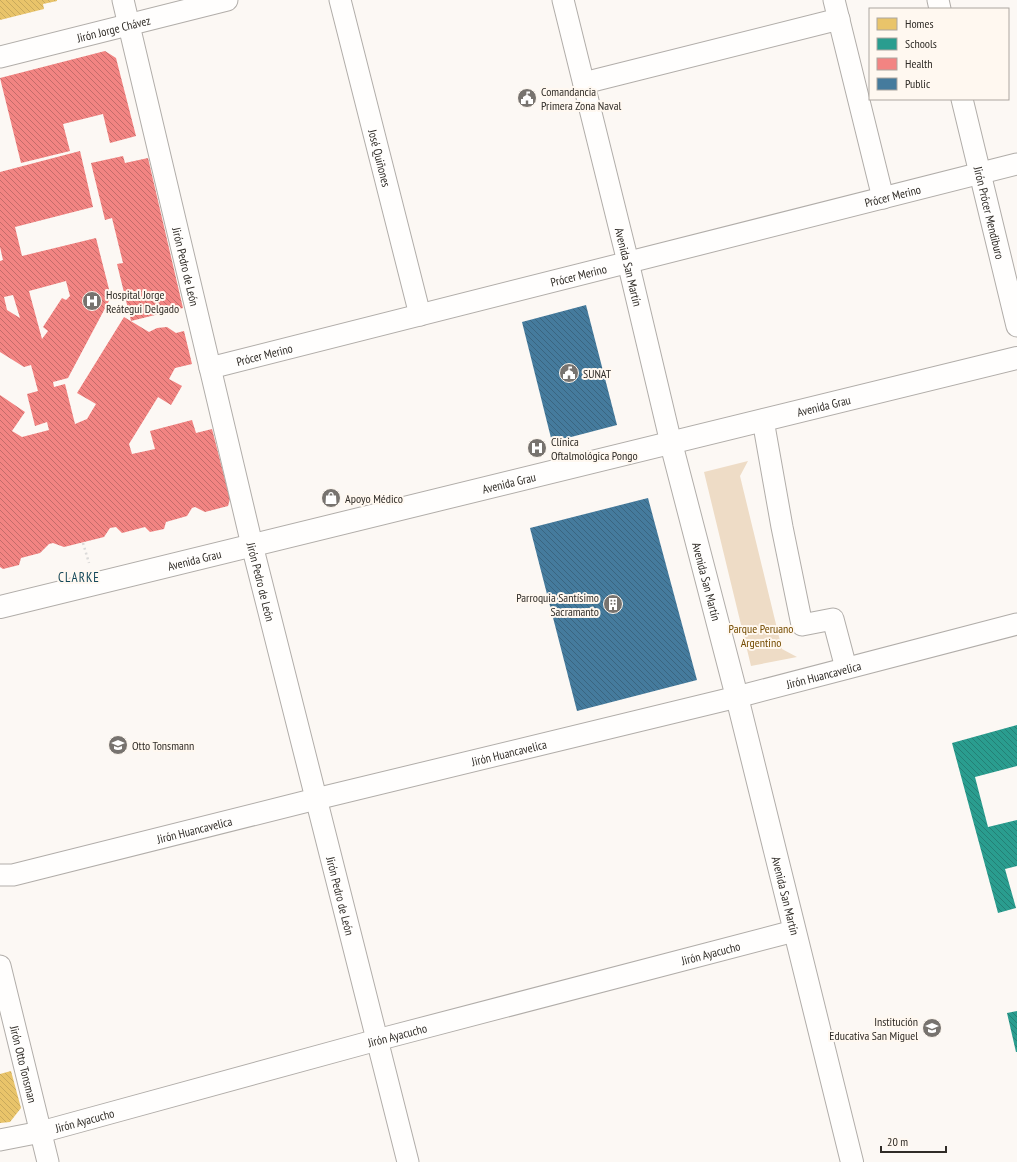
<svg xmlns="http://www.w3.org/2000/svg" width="1017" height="1162" font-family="'PT Sans Narrow',sans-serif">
<defs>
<pattern id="homes-back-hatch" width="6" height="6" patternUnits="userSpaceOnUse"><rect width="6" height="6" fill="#e9c46a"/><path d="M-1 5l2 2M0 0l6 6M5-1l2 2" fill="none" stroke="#c8a95c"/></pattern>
<pattern id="schools-back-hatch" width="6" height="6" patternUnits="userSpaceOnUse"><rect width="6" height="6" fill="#2a9d8f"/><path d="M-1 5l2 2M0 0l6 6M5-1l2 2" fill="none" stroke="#248075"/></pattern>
<pattern id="health-back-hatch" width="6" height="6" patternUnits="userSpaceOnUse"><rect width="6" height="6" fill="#f28482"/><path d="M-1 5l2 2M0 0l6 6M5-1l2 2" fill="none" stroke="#c46c6a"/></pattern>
<pattern id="public-back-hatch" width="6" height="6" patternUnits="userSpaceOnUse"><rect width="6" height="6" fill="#457b9d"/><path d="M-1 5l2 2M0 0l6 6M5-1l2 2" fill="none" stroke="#3a6580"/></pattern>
</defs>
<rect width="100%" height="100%" fill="#fcf8f4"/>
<!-- green -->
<path fill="#eedcc6" d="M 748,461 L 740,476 L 782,649 L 797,657 L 751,666 L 704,472 Z"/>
<!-- homes -->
<g fill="url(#homes-back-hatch)">
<path d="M 0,0 L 57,0 L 57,1 L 43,4 L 44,9 L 0,20 Z"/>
<path d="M 11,1071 L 21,1108 L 10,1122 L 0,1123 L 0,1074 Z"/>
</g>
<!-- schools -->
<g fill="url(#schools-back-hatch)">
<path d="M 1017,725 L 1017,766 L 975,777 L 988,827 L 1017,820 L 1017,866 L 1005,869 L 1016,908 L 998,913 L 952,743 Z"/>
<path d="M 1017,1011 L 1017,1052 L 1016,1052 L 1007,1013 Z"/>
</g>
<!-- health -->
<g fill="url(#health-back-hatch)" fill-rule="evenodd">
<path d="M 105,51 L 116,58 L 136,136 L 110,143 L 103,114 L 63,124 L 70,151 L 21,163 L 0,78 Z"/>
<path d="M 80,151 L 93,207 L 15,227 L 22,256 L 96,238 L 111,297 L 68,378 L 53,382 L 54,387 L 65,384 L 75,424 L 87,419 L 96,404 L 77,393 L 124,317 L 149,332 L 157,328 L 167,327 L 176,333 L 184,331 L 192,364 L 175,368 L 169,379 L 182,386 L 171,405 L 158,397 L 129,444 L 132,454 L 155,449 L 150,431 L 192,420 L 196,433 L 212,429 L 230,499 L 228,506 L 205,512 L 195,507 L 192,508 L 187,516 L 166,522 L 164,529 L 150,532 L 145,527 L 122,533 L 116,527 L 110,528 L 104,537 L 64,547 L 53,543 L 49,544 L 40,553 L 21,558 L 19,565 L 3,569 L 0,567 L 0,395 L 25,412 L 12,431 L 22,437 L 49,430 L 47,422 L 35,426 L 27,394 L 38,391 L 31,365 L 24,367 L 0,352 L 0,261 L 3,260 L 0,247 L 0,172 ZM 66,281 L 70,296 L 66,300 L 62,298 L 43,327 L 48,331 L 42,339 L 29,291 ZM 13,295 L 20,318 L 7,310 L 4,297 Z"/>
<path d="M 123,156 L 125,163 L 148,158 L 183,308 L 131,321 L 117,264 L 123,263 L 112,218 L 105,220 L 91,163 Z"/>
</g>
<!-- public -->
<g fill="url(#public-back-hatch)">
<path d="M 586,305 L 617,425 L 552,442 L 522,322 Z"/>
<path d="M 648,498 L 697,680 L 577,711 L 530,528 Z"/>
</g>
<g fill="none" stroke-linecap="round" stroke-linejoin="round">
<defs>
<g id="minor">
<path id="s1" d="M 123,0 L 252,545 L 408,1162"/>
<path id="s2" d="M 340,0 L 420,315"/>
<path id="s3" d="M 563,0 L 628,262 L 671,443"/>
<path d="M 834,0 L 883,198"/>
<path d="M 938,0 L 940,9"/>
<path id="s4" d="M 0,57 L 227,0"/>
<path d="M 584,83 L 839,19"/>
<path id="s5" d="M 962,99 L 1017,326"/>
<path id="s6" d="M 210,368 L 1017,164"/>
<path d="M 763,420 L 782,527 L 802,625 L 833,619 L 846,668"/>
<path id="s7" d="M 0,875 L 13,875 L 316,799 L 737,697 L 1017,624"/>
<path id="s8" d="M 0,966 L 48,1162"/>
<path id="s9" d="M 0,1140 L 41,1132 L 377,1040 L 794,931"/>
</g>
<g id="major">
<path id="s10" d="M 671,443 L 737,697 L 852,1162"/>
<path id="s11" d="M 0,607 L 1017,358"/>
</g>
</defs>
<!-- minor casing -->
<use href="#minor" stroke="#b1ada9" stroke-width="23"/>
<!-- major casing -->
<use href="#major" stroke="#b1ada9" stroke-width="24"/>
<!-- path -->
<path stroke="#dbdad9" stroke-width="2.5" stroke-dasharray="2 3" stroke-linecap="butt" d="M 83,543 L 89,563"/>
<!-- minor -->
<use href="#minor" stroke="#fffefd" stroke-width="21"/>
<!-- major -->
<use href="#major" stroke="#fffefd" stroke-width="22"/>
</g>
<!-- icons -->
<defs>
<symbol id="civic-disc" viewBox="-11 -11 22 22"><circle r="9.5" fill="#77736f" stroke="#fff8f0"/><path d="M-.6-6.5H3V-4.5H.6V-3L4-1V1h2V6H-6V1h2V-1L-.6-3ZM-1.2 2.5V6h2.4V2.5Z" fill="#fff"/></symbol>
<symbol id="hospital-disc" viewBox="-11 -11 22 22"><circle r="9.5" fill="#77736f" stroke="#fff8f0"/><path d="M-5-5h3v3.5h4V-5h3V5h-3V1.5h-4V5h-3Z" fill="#fff"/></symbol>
<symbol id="shop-disc" viewBox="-11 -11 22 22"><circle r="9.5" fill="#77736f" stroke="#fff8f0"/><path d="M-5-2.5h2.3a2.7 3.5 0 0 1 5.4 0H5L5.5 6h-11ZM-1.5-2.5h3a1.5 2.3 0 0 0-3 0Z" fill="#fff"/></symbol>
<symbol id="building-disc" viewBox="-11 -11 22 22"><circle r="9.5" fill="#77736f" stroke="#fff8f0"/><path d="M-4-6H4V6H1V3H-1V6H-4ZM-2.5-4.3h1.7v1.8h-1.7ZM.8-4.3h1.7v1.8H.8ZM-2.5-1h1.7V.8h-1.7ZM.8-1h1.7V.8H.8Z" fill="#fff"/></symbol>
<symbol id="school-disc" viewBox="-11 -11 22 22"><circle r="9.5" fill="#77736f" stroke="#fff8f0"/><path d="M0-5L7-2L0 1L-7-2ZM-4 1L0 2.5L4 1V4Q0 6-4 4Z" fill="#fff"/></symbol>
</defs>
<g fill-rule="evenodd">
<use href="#civic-disc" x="516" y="87" width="22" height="22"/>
<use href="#hospital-disc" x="81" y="290" width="22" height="22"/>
<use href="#civic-disc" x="558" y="362" width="22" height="22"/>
<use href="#hospital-disc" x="526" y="437" width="22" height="22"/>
<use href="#shop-disc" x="320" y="487" width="22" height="22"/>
<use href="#building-disc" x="602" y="593" width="22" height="22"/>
<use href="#school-disc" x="107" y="734" width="22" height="22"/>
<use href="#school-disc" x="921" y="1017" width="22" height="22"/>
</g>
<g text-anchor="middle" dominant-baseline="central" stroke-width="4" stroke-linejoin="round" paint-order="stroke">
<!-- street labels -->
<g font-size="12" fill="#302c27" stroke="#fff8f0">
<text stroke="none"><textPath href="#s4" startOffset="117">Jirón Jorge Chávez</textPath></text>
<text stroke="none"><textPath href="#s2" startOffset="163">José Quiñones</textPath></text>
<text stroke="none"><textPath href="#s6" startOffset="704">Prócer Merino</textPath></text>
<text stroke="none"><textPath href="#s5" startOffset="117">Jirón Prócer Mendiburo</textPath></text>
<text stroke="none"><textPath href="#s1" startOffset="274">Jirón Pedro de León</textPath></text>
<text stroke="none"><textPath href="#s3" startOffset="275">Avenida San Martín</textPath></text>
<text stroke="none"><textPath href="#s6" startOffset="380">Prócer Merino</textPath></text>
<text stroke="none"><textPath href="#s6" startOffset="56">Prócer Merino</textPath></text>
<text stroke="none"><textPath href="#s11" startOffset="848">Avenida Grau</textPath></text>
<text stroke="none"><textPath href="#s11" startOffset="524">Avenida Grau</textPath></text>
<text stroke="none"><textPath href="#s11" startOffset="200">Avenida Grau</textPath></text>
<text stroke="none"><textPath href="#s10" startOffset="143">Avenida San Martín</textPath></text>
<text stroke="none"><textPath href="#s1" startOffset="598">Jirón Pedro de León</textPath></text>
<text stroke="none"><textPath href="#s7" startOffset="848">Jirón Huancavelica</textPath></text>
<text stroke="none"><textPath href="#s7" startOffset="524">Jirón Huancavelica</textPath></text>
<text stroke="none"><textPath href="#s7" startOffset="200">Jirón Huancavelica</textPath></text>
<text stroke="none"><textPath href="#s1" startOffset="922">Jirón Pedro de León</textPath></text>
<text stroke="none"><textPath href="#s10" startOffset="467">Avenida San Martín</textPath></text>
<text stroke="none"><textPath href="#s9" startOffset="735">Jirón Ayacucho</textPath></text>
<text stroke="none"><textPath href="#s9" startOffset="411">Jirón Ayacucho</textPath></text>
<text stroke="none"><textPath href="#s8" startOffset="101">Jirón Otto Tonsman</textPath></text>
<text stroke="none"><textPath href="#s9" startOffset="87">Jirón Ayacucho</textPath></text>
</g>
<!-- poi labels -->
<g font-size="12" fill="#302c27" stroke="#fff8f0" text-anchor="start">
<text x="541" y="91">Comandancia<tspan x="541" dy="14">Primera Zona Naval</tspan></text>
<text x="106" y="294">Hospital Jorge<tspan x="106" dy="14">Reátegui Delgado</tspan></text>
<text x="583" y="373">SUNAT</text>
<text x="551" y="441">Clínica<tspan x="551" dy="14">Oftalmológica Pongo</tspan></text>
<text x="345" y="498">Apoyo Médico</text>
<text x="599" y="597" text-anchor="end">Parroquia Santísimo<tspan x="599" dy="14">Sacramanto</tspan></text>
<text x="132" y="745">Otto Tonsmann</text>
<text x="918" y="1021" text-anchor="end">Institución<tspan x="918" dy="14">Educativa San Miguel</tspan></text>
</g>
<!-- park labels -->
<g font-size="12" fill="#744b00" stroke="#fff8f0">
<text x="761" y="628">Parque Peruano<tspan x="761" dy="14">Argentino</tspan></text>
</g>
<!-- neighbourhood labels -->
<g font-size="13" letter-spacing="1" fill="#144758" stroke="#fff8f0">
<text x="79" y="577">CLARKE</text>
</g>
</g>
<!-- legend -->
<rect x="869" y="8" width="140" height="92" fill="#fff8f0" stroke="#aca6a0"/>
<rect x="877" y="18" width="20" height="12" fill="#e9c46a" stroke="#aca6a0"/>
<text x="905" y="28" font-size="12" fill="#302c27">Homes</text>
<rect x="877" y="38" width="20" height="12" fill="#2a9d8f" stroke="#aca6a0"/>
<text x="905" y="48" font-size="12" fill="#302c27">Schools</text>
<rect x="877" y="58" width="20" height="12" fill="#f28482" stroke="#aca6a0"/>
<text x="905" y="68" font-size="12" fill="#302c27">Health</text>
<rect x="877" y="78" width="20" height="12" fill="#457b9d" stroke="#aca6a0"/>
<text x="905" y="88" font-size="12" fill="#302c27">Public</text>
<!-- scale -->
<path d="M881 1146v6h65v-6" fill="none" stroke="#302c27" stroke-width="2"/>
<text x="887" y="1146" font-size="12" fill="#302c27" stroke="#fff8f0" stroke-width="3" paint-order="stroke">20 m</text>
</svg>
